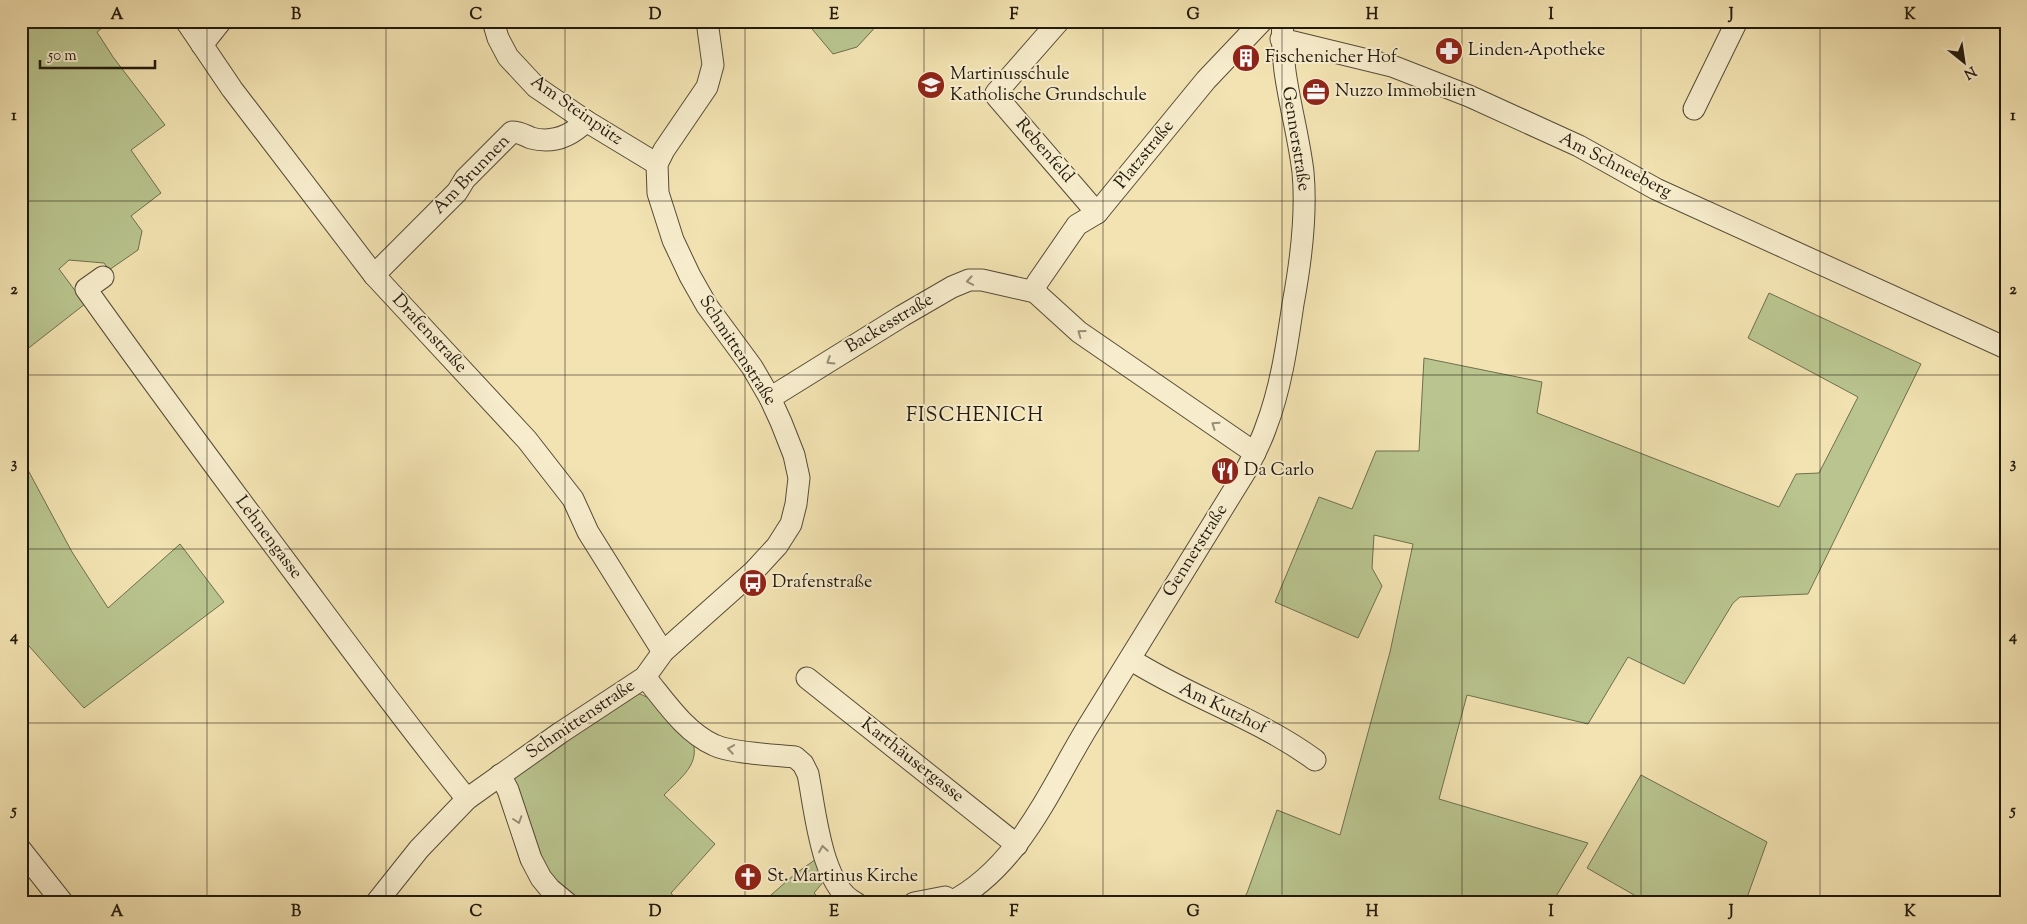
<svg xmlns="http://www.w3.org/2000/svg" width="2027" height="924" font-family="'Sorts Mill Goudy',serif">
<rect width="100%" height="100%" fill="#f3e3b2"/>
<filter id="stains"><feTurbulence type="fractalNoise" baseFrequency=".004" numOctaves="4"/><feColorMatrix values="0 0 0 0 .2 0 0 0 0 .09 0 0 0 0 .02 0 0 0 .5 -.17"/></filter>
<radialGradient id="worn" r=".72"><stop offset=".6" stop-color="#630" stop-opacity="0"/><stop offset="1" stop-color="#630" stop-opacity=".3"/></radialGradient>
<!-- green -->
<g fill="#b9c48e" stroke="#6e6f4e">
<path d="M 21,21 L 111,21 L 97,32 L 113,57 L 165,125 L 131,150 L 161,193 L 131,216 L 142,231 L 138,250 L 109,270 L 104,263 L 69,260 L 59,269 L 85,304 L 21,354 Z"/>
<path d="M 810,21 L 881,21 L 857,47 L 833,54 L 807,23 Z"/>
<path d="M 1769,293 L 1921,364 L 1808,594 L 1740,597 L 1733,603 L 1684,684 L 1628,657 L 1588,724 L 1467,695 L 1439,799 L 1588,843 L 1552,903 L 1241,903 L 1247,893 L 1277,810 L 1340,835 L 1390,652 L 1413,544 L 1374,535 L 1372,568 L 1382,586 L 1358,638 L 1275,602 L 1319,497 L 1352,509 L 1376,451 L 1419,451 L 1424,358 L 1542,382 L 1537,413 L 1779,507 L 1796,474 L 1819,473 L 1858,397 L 1748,338 Z"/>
<path d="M 21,457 L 72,552 L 108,608 L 180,544 L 224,602 L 84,708 L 21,637 Z"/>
<path d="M 631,694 L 640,694 L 649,698 L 691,738 C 703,763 680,778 664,795 L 715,844 L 671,893 L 679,903 L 591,903 L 561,890 L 545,877 L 514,790 L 514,774 Z"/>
<path d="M 1641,775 L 1767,842 L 1745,903 L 1648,903 L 1587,868 Z"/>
<path d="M 816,859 L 824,881 L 814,893 L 824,903 L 777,903 L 771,895 L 795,874 Z"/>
</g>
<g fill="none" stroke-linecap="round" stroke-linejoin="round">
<defs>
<g id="minor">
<path d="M 186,21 L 232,89 L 374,275 L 527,440 L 573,499 L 588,532 L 663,652"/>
<path d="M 493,21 L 498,38 L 508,57 L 536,87 L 586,121 L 657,164"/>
<path d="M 1059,21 L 996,93 L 997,97 L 1097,213"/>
<path d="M 1281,39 L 1392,66 L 1469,96 L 1579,146 L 1656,189 L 2006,348"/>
<path d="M 202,45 L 221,21"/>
<path d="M 1694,109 L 1737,21"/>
<path d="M 374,275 L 457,192 L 465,179 L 512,132 C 520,132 524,135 531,138 C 553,144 571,136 586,121"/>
<path d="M 103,277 L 86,289 C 156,387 227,483 299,579 C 354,653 409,728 467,799"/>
<path d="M 1035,292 L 1037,283 L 1077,225 L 1097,213 L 1206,80 L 1262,21"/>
<path d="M 770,398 L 902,316 L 952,287 L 969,280 L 982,280 L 1035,292 L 1079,332 L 1255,453"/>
<path d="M 1130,659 C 1189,697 1258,718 1315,760"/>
<path d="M 645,677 C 665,701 685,732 714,745 C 730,753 775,755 795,757 L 803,764 L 808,774 C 815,808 821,887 856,903"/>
<path d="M 807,678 L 1017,845"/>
<path d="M 500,775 L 508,790 L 531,859 L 541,878 L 550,889 L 567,903"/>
<path d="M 21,850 L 63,903"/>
<path d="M 376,903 L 419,849 L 467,799 L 560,733 L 645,677 L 663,652 L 754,571 L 777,546 L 791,524 L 796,504 L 799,478 L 794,455 L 781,422 L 770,398 L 752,367 L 707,306 L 690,276 L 673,240 L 658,193 L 657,164 L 664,150 L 707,87 L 713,65 L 707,21"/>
<path d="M 914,903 L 945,897 L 953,901"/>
<path d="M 949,903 C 1021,867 1052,783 1092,720 C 1143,638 1194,555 1245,472 C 1253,457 1261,442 1266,427 C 1281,388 1287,345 1293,304 C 1301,261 1307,216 1303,172 C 1297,121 1279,73 1283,21"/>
</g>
</defs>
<!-- minor casing -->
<use href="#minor" stroke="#564c37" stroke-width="23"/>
<!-- minor -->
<use href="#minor" stroke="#f7edcd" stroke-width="21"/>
</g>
<!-- one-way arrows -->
<defs><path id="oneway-chevron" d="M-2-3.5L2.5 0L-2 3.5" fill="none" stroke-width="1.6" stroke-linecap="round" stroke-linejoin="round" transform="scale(1.25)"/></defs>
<g stroke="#978e77">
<use href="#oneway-chevron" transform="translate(970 281) rotate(170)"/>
<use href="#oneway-chevron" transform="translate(1081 333) rotate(-144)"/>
<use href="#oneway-chevron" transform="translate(830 361) rotate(148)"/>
<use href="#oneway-chevron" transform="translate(1215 425) rotate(-145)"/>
<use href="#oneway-chevron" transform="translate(731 749) rotate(-171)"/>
<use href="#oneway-chevron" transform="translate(518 820) rotate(72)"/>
<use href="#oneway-chevron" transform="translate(823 849) rotate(-99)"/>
</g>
<!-- grid -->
<path fill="none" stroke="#221a0e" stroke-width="1" stroke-opacity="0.55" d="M 207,21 L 207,903M 386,21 L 386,903M 565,21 L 565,903M 745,21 L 745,903M 924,21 L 924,903M 1103,21 L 1103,903M 1282,21 L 1282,903M 1462,21 L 1462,903M 1641,21 L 1641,903M 1820,21 L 1820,903M 21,201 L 2006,201M 21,375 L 2006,375M 21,549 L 2006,549M 21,723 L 2006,723"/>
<!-- icons -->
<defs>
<symbol id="pharmacy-disc" viewBox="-11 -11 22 22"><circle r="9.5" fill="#8f2418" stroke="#f7edcd"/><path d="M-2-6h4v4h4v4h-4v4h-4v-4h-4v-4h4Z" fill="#fff"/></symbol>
<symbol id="building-disc" viewBox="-11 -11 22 22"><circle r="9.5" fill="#8f2418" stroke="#f7edcd"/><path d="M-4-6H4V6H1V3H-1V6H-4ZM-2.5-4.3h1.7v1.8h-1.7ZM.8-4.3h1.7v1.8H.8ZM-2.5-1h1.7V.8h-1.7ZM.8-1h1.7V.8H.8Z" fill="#fff"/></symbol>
<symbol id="school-disc" viewBox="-11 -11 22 22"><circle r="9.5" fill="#8f2418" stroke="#f7edcd"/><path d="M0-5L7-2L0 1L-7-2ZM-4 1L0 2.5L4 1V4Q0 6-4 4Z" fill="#fff"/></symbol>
<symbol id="office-disc" viewBox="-11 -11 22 22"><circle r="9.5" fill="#8f2418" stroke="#f7edcd"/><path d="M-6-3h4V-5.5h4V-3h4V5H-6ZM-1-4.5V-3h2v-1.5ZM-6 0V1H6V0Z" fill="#fff"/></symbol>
<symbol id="restaurant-disc" viewBox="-11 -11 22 22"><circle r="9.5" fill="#8f2418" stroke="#f7edcd"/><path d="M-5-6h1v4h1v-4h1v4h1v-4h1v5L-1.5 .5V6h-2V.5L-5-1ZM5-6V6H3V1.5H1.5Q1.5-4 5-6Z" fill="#fff"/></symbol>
<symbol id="bus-disc" viewBox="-11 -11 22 22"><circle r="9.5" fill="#8f2418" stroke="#f7edcd"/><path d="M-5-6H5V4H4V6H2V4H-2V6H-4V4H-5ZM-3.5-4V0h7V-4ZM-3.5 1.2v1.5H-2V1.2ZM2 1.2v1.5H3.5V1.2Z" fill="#fff"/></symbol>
<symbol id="church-disc" viewBox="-11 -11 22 22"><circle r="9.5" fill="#8f2418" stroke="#f7edcd"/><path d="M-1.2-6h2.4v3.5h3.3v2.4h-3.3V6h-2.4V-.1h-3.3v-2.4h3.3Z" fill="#fff"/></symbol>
</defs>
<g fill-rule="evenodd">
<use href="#pharmacy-disc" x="1433" y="35" width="32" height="32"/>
<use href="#building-disc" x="1230" y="42" width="32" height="32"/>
<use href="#school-disc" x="915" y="69" width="32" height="32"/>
<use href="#office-disc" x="1300" y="76" width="32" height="32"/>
<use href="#restaurant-disc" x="1209" y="455" width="32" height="32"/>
<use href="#bus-disc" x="737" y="567" width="32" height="32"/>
<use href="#church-disc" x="732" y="861" width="32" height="32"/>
</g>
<g text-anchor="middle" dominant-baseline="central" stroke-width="4" stroke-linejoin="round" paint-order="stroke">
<!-- poi labels -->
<g font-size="18" fill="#221a0e" stroke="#f7edcd" text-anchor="start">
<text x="1468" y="51">Linden-Apotheke</text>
<text x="1265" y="58">Fischenicher Hof</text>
<text x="950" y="75">Martinusschule<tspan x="950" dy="21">Katholische Grundschule</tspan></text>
<text x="1335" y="92">Nuzzo Immobilien</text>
<text x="1244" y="471">Da Carlo</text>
<text x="772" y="583">Drafenstraße</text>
<text x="767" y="877">St. Martinus Kirche</text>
</g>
<!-- street labels -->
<g font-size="18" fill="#221a0e" stroke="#f7edcd">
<text transform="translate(576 111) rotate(35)">Am Steinpütz</text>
<text transform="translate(1295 139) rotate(81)">Gennerstraße</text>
<text transform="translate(1044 151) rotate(49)">Rebenfeld</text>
<text transform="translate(1145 155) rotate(-51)">Platzstraße</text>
<text transform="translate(1615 166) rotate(27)">Am Schneeberg</text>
<text transform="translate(472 175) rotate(-46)">Am Brunnen</text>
<text transform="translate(890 324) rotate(-31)">Backesstraße</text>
<text transform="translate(429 334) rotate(47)">Drafenstraße</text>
<text transform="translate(737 351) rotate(57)">Schmittenstraße</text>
<text transform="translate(268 538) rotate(53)">Lehnengasse</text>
<text transform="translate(1196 551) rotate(-58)">Gennerstraße</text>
<text transform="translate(1223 709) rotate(26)">Am Kutzhof</text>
<text transform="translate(581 720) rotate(-34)">Schmittenstraße</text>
<text transform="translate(912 761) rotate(38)">Karthäusergasse</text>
</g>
<!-- quarter labels -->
<g font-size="20" letter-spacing="1" fill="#221a0e" stroke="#f7edcd">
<text x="975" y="416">FISCHENICH</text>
</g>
</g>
<!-- margin -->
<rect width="2027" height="924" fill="none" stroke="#f3e3b2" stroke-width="55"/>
<!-- north arrow -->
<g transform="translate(1964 62) rotate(150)" stroke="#f7edcd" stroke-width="4" paint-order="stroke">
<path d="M0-4L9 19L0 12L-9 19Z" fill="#221a0e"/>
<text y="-8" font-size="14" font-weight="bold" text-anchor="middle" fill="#221a0e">N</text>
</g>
<!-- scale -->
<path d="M40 60v8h115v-8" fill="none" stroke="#221a0e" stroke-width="2.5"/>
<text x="48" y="60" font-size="15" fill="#221a0e" stroke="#f7edcd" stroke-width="4" paint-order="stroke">50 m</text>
<rect x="28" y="28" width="1972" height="868" fill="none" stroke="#221a0e" stroke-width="2"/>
<g font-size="16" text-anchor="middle" font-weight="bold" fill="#221a0e">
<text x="117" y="19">A</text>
<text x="296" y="19">B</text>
<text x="476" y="19">C</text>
<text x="655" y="19">D</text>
<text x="834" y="19">E</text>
<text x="1014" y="19">F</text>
<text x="1193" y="19">G</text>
<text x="1372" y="19">H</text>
<text x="1551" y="19">I</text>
<text x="1731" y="19">J</text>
<text x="1910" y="19">K</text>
<text x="14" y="120">1</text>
<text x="2013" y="120">1</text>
<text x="14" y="294">2</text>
<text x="2013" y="294">2</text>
<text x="14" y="468">3</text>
<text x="2013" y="468">3</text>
<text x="14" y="641">4</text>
<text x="2013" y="641">4</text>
<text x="14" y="815">5</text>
<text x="2013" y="815">5</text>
<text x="117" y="916">A</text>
<text x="296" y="916">B</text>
<text x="476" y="916">C</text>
<text x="655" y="916">D</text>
<text x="834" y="916">E</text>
<text x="1014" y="916">F</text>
<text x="1193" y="916">G</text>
<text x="1372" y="916">H</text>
<text x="1551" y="916">I</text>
<text x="1731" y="916">J</text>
<text x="1910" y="916">K</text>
</g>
<rect width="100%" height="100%" filter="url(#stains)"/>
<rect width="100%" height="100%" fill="url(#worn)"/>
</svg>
